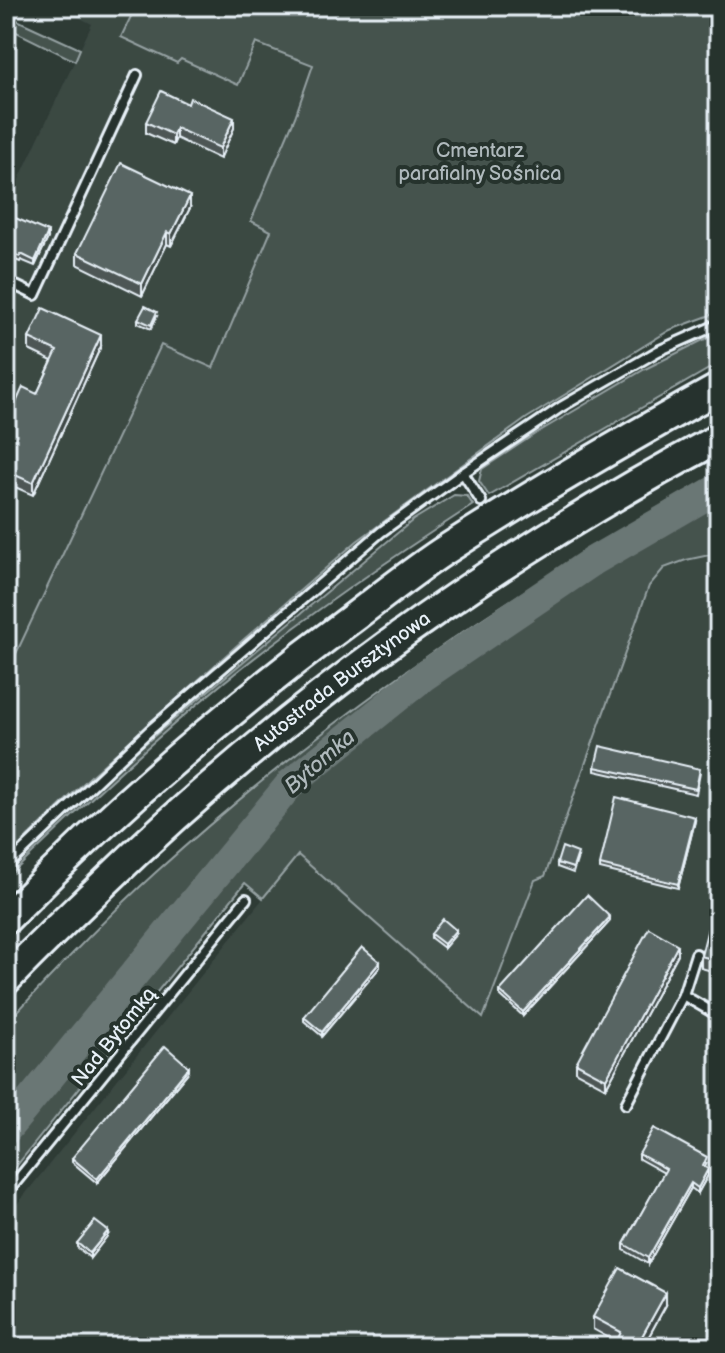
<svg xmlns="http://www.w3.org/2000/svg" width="725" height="1353" font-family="'Balsamiq Sans',sans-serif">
<rect width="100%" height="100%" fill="#2e3b35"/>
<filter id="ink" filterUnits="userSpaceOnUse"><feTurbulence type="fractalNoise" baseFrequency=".0125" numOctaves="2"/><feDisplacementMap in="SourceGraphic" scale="16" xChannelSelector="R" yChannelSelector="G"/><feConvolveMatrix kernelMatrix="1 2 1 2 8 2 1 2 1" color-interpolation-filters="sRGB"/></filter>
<g filter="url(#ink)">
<!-- built -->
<g fill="#3b4843">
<path d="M 56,6 L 136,6 L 121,37 L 178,63 L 180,58 L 238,84 L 256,43 L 313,65 L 295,117 L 251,221 L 271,231 L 213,369 L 161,345 L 6,675 L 6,207 L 92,24 Z"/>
<path d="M 719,553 L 719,1347 L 6,1347 L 6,1218 L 298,855 L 483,1017 L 535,880 L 545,876 L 649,586 L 664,568 L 686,560 Z"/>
</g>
<!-- green -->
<g fill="#45524e" stroke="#96a2a3" stroke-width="2">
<path d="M 136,6 L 719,6 L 719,312 L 670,330 L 527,418 L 357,541 L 243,640 L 92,775 L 6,858 L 6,675 L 161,345 L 213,368 L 271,231 L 251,221 L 295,117 L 313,65 L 256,43 L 238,85 L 181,59 L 177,63 L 121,37 Z"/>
<path d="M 6,15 L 80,49 L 75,61 L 6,27 Z"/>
<path d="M 719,332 L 719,363 L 489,496 L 479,481 L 482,469 L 535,434 L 645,369 Z"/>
<path d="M 719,476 L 719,553 L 686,560 L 664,568 L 649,586 L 545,876 L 535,880 L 483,1018 L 298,855 L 263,898 L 245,883 L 6,1179 L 6,1024 C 54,972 103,920 155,873 C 325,719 517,586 719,476 Z"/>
<path d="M 454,495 L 467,496 L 473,505 C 388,560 303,618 224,682 C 148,744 77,811 6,879 L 6,875 L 117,767 L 413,520 Z"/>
</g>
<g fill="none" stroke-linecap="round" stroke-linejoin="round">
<!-- river -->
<path stroke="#6b7775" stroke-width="30" d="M 6,1130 L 291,783 L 424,676 L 593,561 L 719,488"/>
<defs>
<g id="lane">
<path d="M 6,281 L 35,295 L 137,75"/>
<path d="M 463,473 L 481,501"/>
<path d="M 6,867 L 150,730 L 381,532 L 463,473 L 561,407 L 658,351 L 719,324"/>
<path d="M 683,995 L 719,1016"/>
<path d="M 626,1104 L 683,995 L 696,954"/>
<path d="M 6,1194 L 246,899"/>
</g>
<g id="highway">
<path d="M 6,919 C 114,809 230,708 354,617 C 383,595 412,572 442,552 C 532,494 625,440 719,388"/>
<path id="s1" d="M 6,980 C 35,949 66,920 97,890 C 281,711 492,559 719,438"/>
</g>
</defs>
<!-- lane casing -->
<use href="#lane" stroke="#e8f1f8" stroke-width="14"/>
<!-- highway casing -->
<use href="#highway" stroke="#e8f1f8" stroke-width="34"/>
<!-- lane -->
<use href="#lane" stroke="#26332d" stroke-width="8"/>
<!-- highway -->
<use href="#highway" stroke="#26332d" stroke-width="28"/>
</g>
<!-- wall -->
<g fill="#4d5755" stroke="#e8f1f8" stroke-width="2">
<path d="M 188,104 L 234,128 L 220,159 L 176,138 L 173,145 L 146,133 L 146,122 Z"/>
<path d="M 190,208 L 171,246 L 167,244 L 142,296 L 77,264 L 77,253 Z"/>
<path d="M 6,214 L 48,238 L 35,266 L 21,260 L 20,262 L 6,256 Z"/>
<path d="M 157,316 L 151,329 L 138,323 L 138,319 Z"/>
<path d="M 29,338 L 101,346 L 33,495 L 6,483 L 6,425 L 37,394 L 52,361 L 29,350 Z"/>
<path d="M 595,767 L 700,773 L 696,794 L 595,771 Z"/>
<path d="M 695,821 L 678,888 L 600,869 L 600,865 Z"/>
<path d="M 578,857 L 573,873 L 557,867 L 557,863 Z"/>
<path d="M 610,921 L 523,1016 L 500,995 L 500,991 Z"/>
<path d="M 719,931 L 719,973 L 701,968 L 701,956 Z"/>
<path d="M 431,934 L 456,934 L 444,948 L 431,938 Z"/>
<path d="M 678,954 L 606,1088 L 576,1072 L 576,1063 Z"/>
<path d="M 380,967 L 322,1036 L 304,1021 L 304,1017 Z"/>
<path d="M 189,1071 L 97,1183 L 72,1162 L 72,1158 Z"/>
<path d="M 639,1154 L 707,1163 L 705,1167 L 708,1175 L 698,1193 L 691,1188 L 648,1264 L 624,1250 L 624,1244 L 664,1173 L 639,1159 Z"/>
<path d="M 108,1235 L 90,1258 L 77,1247 L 77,1243 Z"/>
<path d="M 719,1266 L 719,1294 L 713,1292 L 713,1281 Z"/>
<path d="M 666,1305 L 643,1347 L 616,1347 L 616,1342 L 593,1329 L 593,1317 Z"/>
</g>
<!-- shaded-wall -->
<g fill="#3e4745" stroke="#e8f1f8" stroke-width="2">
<path d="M 234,118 L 234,128 L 220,159 L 220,148 Z"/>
<path d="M 176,128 L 176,138 L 173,145 L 173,135 Z"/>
<path d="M 190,196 L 190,208 L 171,246 L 171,234 Z"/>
<path d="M 48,232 L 48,238 L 35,266 L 35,261 Z"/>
<path d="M 167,232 L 167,244 L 142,296 L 142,284 Z"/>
<path d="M 101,335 L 101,346 L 33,495 L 33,483 Z"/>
<path d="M 695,817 L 695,821 L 678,888 L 678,884 Z"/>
<path d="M 610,917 L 610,921 L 523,1016 L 523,1012 Z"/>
<path d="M 456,930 L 456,934 L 444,948 L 444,944 Z"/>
<path d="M 678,945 L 678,954 L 606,1088 L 606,1079 Z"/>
<path d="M 380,962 L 380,967 L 322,1036 L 322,1032 Z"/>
<path d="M 189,1067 L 189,1071 L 97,1183 L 97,1179 Z"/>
<path d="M 708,1169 L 708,1175 L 698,1193 L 698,1188 Z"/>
<path d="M 691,1183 L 691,1188 L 648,1264 L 648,1258 Z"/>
<path d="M 108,1231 L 108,1235 L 90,1258 L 90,1253 Z"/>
<path d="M 666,1293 L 666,1305 L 643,1347 L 636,1347 Z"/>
</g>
<!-- building -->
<g fill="#596563" stroke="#e8f1f8" stroke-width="2">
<path d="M 161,91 L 188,104 L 190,98 L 234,118 L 220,148 L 176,128 L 173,135 L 146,122 Z"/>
<path d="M 121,163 L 190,196 L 171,234 L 167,232 L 142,284 L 77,253 Z"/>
<path d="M 6,214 L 48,232 L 35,261 L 21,254 L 20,257 L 6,251 Z"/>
<path d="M 145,306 L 157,312 L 151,325 L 138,319 Z"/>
<path d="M 43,308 L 101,335 L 33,483 L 6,471 L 6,425 L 23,387 L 37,394 L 57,351 L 29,338 Z"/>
<path d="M 600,746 L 700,769 L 696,789 L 595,767 Z"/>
<path d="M 616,797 L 695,817 L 678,884 L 600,865 Z"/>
<path d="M 562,847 L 578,853 L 573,868 L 557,863 Z"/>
<path d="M 587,895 L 610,917 L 523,1012 L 500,991 Z"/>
<path d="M 443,919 L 456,930 L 444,944 L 431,934 Z"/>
<path d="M 649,928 L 678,945 L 606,1079 L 576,1063 Z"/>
<path d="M 708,928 L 719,931 L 719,961 L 701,956 Z"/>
<path d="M 362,947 L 380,962 L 322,1032 L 304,1017 Z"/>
<path d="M 165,1046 L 189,1067 L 97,1179 L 72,1158 Z"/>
<path d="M 654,1128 L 707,1157 L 703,1166 L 708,1169 L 698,1188 L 691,1183 L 648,1258 L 624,1244 L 666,1169 L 639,1154 Z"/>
<path d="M 95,1221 L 108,1231 L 90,1253 L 77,1243 Z"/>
<path d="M 719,1266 L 719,1283 L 713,1281 Z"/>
<path d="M 620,1268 L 666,1293 L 636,1347 L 624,1347 L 616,1343 L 621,1332 L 593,1317 Z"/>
<path d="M 549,1336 L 565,1339 L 563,1347 L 547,1347 Z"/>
</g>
</g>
<g text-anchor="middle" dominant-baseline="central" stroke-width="8" stroke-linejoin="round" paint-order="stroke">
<!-- park labels -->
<g font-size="20" fill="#afb9bc" stroke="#26332d">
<text x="480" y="151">Cmentarz<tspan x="480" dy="23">parafialny Sośnica</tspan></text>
</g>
<!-- street labels -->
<g font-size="20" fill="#e8f1f8" stroke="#26332d">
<text stroke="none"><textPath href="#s1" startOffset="450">Autostrada Bursztynowa</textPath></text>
<text transform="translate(114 1037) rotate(-51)">Nad Bytomką</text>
</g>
<!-- water labels -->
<g font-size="22" font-style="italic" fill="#b0babd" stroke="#26332d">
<text transform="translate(320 762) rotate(-41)">Bytomka</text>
</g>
</g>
<!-- margin -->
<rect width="725" height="1353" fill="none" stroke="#26332d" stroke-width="32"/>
<rect x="16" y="16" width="693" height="1321" fill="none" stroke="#e8f1f8" stroke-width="3" filter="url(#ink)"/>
</svg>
